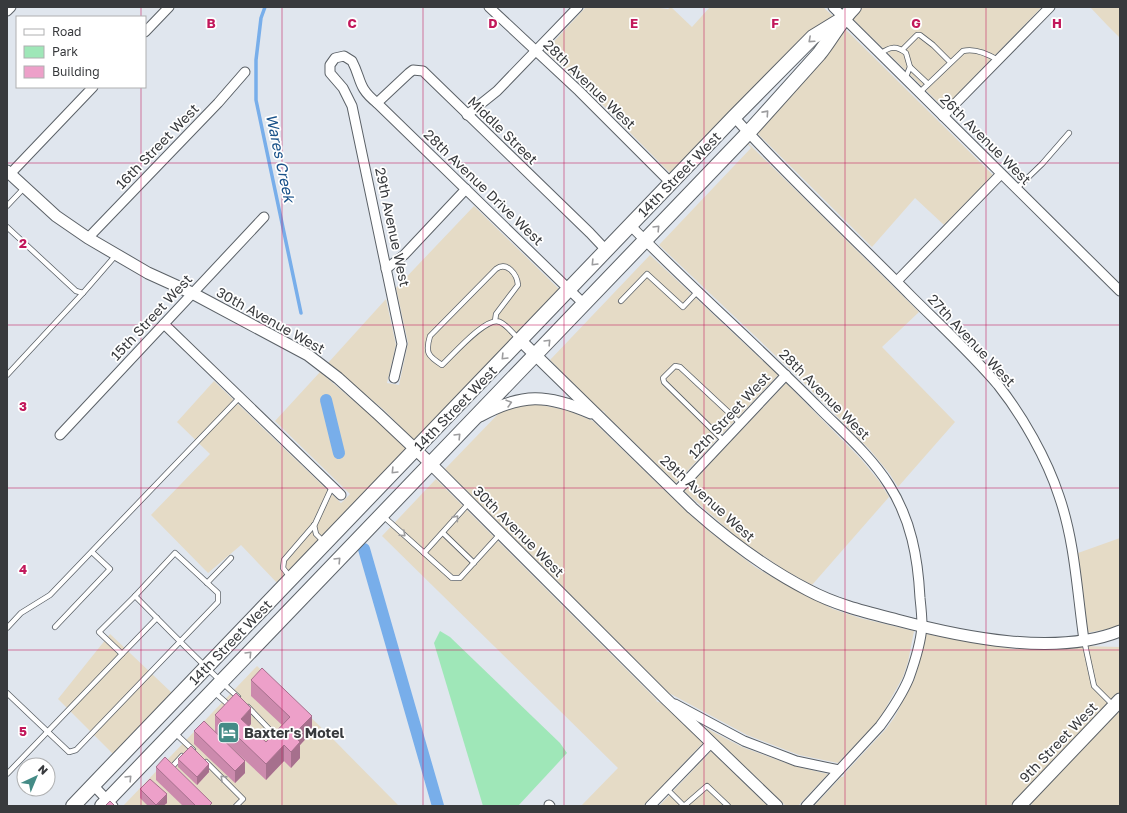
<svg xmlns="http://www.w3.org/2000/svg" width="1127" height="813" font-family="'Golos Text',sans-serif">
<rect width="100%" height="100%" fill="#e0e6ee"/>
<!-- commercial -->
<g fill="#e5dbc6">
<path d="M 586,7 L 659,7 L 660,8 L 668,9 L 671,7 L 692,27 L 710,7 L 823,7 L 834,17 L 671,174 L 584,86 L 545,51 Z"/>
<path d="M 862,7 L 1042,7 L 944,108 L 852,18 Z"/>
<path d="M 1090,7 L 1120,7 L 1120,38 L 1107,25 Z"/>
<path d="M 844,28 L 993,175 L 944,225 L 915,198 L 872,247 L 756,132 Z"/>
<path d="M 747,142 L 919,312 L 882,347 L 955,422 L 898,487 L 889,473 L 870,450 L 795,374 L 659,245 L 751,148 L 747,143 Z"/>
<path d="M 474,206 L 560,290 L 415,441 L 384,410 L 328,363 L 386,299 L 396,345 L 387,383 L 399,385 L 408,343 L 396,288 Z"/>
<path d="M 650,255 L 778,375 L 676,483 L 604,413 L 605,412 L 600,410 L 550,360 Z"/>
<path d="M 320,372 L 375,419 L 407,450 L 278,584 L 241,545 L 208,573 L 151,515 L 210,454 L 177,422 L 214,381 L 341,503 L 350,494 L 275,421 Z"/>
<path d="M 786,383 L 861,459 L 879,481 L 889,497 L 812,585 L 786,571 L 740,540 L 684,491 Z"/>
<path d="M 536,404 L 567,410 L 593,421 L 688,513 L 710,532 L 755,567 L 779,581 L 833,609 L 860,618 L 914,631 L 908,662 L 903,677 L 884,711 L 876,723 L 838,763 L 799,755 L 747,735 L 669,693 L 445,469 L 500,412 L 521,406 Z"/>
<path d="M 436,479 L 657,700 L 656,701 L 661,703 L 703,743 L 643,806 L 581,806 L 618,768 L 382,536 Z"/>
<path d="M 1120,538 L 1120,625 L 1113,628 L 1087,633 L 1078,553 Z"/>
<path d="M 110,634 L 173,694 L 114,755 L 58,699 Z"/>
<path d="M 926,634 L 1014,649 L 1058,649 L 1081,646 L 1120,647 L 1120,692 L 1011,806 L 814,806 L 841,777 L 843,777 L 845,773 L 885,730 L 894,718 L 914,680 L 919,664 Z"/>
<path d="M 257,666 L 327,733 L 399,806 L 123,806 Z"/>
<path d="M 1120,709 L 1120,806 L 1033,806 L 1030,803 Z"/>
<path d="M 704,727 L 742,747 L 794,766 L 828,774 L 798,806 L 786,806 Z"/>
<path d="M 711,751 L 768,806 L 659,806 Z"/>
</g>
<!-- green -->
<path fill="#9fe7b8" d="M 440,631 L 450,637 L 560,743 L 567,753 L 557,764 L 518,806 L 483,806 L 434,643 Z"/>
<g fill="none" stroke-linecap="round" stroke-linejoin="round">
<!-- stream -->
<path stroke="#78aeea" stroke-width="3.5" d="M 265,7 L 261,18 L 256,60 L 256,100 L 301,313"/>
<!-- canal -->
<g stroke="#78aeea" stroke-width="12">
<path d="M 326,400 L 339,453"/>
<path d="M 364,549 L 438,806"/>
</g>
<defs>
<g id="service">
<path d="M 902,50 L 917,35 L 920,35 L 933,45 L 950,62"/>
<path d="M 880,54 C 889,47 896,45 906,53 L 910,67 L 905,79"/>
<path d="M 910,67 L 928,84"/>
<path d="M 919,93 L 963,51 C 974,48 988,54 998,60"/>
<path d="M 1016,189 L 1042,164 L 1069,133"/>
<path d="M 7,206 L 25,187"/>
<path d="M 7,227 L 76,291 L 83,293 L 116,255"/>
<path d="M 621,301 L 647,274 L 683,307 L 698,291"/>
<path d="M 495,321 L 496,314 L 518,285 C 517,274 507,261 496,269 L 430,336 C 425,353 428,356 442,365 C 452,356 487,315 500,322 C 507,325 513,334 519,339"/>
<path d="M 7,375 L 83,293"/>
<path d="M 724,441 L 664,382 L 663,378 L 675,366 L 680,367 L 740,423"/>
<path d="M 383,516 L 452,578 L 460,578 L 500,534"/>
<path d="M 314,525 L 316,534 L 324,542"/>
<path d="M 443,533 L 474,563"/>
<path d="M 424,553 L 469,503"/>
<path d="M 290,577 L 283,568 L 284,560 L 315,524 L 332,487"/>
<path d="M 207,583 L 231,558"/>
<path d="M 55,627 L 110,569 L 92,552"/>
<path d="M 7,628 L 21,613 L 50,595 L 240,397"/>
<path d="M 1084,640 L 1094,686 L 1113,705"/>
<path d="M 122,654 L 157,618"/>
<path d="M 214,692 L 230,706 L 231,705"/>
<path d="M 7,693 L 69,752 L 76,750 L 218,602 L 218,593 L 175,553 L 135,596 C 169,630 202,665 238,697"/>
<path d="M 248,707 L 270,730"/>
<path d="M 175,733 L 193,750"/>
<path d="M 206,762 L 243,799 L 236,806"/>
<path d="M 171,768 L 182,756"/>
<path d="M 7,774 L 122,654 L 99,632 L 135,596"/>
<path d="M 667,789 L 684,806 L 707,786 L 728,806"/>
</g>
<g id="minor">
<path d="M 489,7 L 579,91 L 671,183"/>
<path d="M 833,7 L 1120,291"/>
<path d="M 7,11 L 11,7"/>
<path d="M 145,32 L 169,7"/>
<path d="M 377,103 L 409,73 L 413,70 L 423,71 L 590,233 L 606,250"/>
<path d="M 467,115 L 497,91 L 578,7"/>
<path d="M 943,116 L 1050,7"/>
<path d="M 734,117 C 790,179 852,236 911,296 C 940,325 971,353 998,385 C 1022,415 1047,459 1059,496 C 1075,542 1077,592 1084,640"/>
<path d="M 10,174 L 93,87"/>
<path d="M 630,225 C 691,288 758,346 819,408 C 843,432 871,456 889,485 C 911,519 918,558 920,598 C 921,607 922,617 922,626 C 921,641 914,664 909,678 C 902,695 891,711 880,726 L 806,806"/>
<path d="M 88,238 L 218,103 L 245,72"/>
<path d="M 386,269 L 404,255 L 466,189"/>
<path d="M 897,281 L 1001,174"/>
<path d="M 164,324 L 341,495"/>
<path d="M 394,378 L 402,344 L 352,106 L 343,88 L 330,73 L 330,65 L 335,58 L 344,56 L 352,61 C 362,80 357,87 377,103 L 584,304"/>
<path d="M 60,435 L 264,217"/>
<path d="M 676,492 L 786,375"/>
<path d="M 675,704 L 744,741 L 796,761 L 839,770"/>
<path d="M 93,785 L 113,806"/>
<path d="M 549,805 L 550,806"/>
<path d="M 650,806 L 711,743"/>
</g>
<g id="tertiary">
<path d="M 7,171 L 56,216 L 88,238 L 148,273 L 192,293 L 308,355 L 338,378 L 379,415 L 431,464 L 665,698 L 777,806"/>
<path d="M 520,340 L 692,508 C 728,540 765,568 808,590 C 836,605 866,612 897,620 C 961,637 1056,657 1120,631"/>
<path d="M 480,416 C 522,393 547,394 591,413"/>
</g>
<path id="secondary" d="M 1019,806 L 1120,700"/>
<g id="primary">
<path d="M 73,806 L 734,117 L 813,37 L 844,18"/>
<path d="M 102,806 L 748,133 L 819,54 C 831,39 840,21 854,7"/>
</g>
</defs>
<!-- service casing -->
<use href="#service" stroke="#5b6167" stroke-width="6"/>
<!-- minor casing -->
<use href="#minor" stroke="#5b6167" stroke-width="11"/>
<!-- tertiary casing -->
<use href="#tertiary" stroke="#5b6167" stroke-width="13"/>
<!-- secondary casing -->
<use href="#secondary" stroke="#5b6167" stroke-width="15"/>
<!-- primary casing -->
<use href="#primary" stroke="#5b6167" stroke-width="16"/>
<!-- service -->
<use href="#service" stroke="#fff" stroke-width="4.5"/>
<!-- minor -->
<use href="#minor" stroke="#fff" stroke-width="9"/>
<!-- tertiary -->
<use href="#tertiary" stroke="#fff" stroke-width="11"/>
<!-- secondary -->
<use href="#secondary" stroke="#fff" stroke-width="13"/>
<!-- primary -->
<use href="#primary" stroke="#fff" stroke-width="14"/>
</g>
<!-- wall -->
<g fill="#cc8aad">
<path d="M 251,680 L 312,732 L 300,745 L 300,758 L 291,768 L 284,761 L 266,780 L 215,732 L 245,773 L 235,783 L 194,744 L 194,731 L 215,732 L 215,715 L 251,724 L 249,726 L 266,742 L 282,725 L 251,696 Z"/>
<path d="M 178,759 L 209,772 L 197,785 L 178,767 Z"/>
<path d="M 156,767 L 212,806 L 183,806 L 156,780 Z"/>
<path d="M 140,789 L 167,803 L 163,806 L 148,806 L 140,798 Z"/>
</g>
<!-- shaded-wall -->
<g fill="#a6708d">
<path d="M 251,708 L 251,724 L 241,735 L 241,719 Z"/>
<path d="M 312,716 L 312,732 L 300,745 L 300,758 L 291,768 L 291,752 L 293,735 Z"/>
<path d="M 284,745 L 284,761 L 266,780 L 266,764 Z"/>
<path d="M 245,761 L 245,773 L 235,783 L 235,771 Z"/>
<path d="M 209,764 L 209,772 L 197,785 L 197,777 Z"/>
<path d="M 167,794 L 167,803 L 163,806 L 156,806 Z"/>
</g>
<!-- building -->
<g fill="#eda0c9" stroke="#a6708d">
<path d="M 262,668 L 312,716 L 293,735 L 300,742 L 291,752 L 284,745 L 266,764 L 215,715 L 236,693 L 251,708 L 241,719 L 266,742 L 290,717 L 251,680 Z"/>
<path d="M 204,721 L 245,761 L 235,771 L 194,731 Z"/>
<path d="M 191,746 L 209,764 L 197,777 L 178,759 Z"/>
<path d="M 165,757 L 212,803 L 209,806 L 196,806 L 156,767 Z"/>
<path d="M 150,779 L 167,794 L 156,805 L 140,789 Z"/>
<path d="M 110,801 L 115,806 L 105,806 Z"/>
</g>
<!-- one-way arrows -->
<defs><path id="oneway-chevron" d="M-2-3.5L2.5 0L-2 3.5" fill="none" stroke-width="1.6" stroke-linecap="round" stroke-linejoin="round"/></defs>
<g stroke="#9c9c9e">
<use href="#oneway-chevron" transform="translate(811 40) rotate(138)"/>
<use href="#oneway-chevron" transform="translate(766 113) rotate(-48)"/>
<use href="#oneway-chevron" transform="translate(657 228) rotate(-46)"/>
<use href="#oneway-chevron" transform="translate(594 263) rotate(134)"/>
<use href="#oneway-chevron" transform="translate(548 342) rotate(-46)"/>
<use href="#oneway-chevron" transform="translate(504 357) rotate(134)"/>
<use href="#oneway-chevron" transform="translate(509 403) rotate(-16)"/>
<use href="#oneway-chevron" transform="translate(458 436) rotate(-46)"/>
<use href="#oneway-chevron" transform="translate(394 471) rotate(134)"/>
<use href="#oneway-chevron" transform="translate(456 518) rotate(-49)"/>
<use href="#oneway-chevron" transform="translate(403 534) rotate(42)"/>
<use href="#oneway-chevron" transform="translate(338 560) rotate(-46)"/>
<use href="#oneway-chevron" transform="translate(249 654) rotate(-46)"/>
<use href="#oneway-chevron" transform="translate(129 778) rotate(-46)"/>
<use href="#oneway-chevron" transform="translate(223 778) rotate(-136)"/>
</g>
<!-- grid -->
<path fill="none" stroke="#c2185b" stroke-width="1" stroke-opacity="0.55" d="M 141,7 L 141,17M 282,7 L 282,806M 423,7 L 423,806M 564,7 L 564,806M 704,7 L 704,806M 845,7 L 845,806M 986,7 L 986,806M 141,87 L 141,806M 7,163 L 1120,163M 7,325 L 1120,325M 7,488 L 1120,488M 7,650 L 1120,650"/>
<!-- icons -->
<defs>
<symbol id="hotel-square" viewBox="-11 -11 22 22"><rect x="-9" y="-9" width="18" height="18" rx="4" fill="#448b86" stroke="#fff"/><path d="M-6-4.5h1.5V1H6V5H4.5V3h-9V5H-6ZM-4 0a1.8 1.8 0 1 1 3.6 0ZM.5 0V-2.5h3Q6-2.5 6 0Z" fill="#fff"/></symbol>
</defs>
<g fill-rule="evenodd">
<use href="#hotel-square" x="216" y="720" width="25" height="25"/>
</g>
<g text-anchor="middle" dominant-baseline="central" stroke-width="3.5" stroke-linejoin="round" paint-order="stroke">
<!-- street labels -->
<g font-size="14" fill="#383a3d" stroke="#fff">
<text transform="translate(590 84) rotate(44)">28th Avenue West</text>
<text transform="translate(503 130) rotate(44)">Middle Street</text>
<text transform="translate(986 139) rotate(45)">26th Avenue West</text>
<text transform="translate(157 146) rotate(-46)">16th Street West</text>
<text transform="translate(679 174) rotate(-46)">14th Street West</text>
<text transform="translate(484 187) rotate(44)">28th Avenue Drive West</text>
<text transform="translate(393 227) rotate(78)">29th Avenue West</text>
<text transform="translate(151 317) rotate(-47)">15th Street West</text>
<text transform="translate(271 320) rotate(29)">30th Avenue West</text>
<text transform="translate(972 340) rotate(47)">27th Avenue West</text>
<text transform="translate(825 394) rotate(45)">28th Avenue West</text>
<text transform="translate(455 408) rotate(-46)">14th Street West</text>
<text transform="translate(729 415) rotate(-47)">12th Street West</text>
<text transform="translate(708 498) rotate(42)">29th Avenue West</text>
<text transform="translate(519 531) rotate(45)">30th Avenue West</text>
<text transform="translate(230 642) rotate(-46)">14th Street West</text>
<text transform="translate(1058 742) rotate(-46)">9th Street West</text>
</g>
<!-- poi labels -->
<g font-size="14" font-weight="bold" fill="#383a3d" stroke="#fff" text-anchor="start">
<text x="244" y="732">Baxter's Motel</text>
</g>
<!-- water labels -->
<g font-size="15" font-style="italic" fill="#1b538a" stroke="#fff">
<text transform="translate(281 158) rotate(78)">Wares Creek</text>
</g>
</g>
<g font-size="13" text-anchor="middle" font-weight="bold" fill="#c2185b" stroke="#fff" stroke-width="3.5" stroke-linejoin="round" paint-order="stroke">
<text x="211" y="28">B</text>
<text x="352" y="28">C</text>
<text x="493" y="28">D</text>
<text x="634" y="28">E</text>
<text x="775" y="28">F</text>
<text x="916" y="28">G</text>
<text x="1057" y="28">H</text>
<text x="23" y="248">2</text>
<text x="23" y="411">3</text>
<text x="23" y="574">4</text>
<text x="23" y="736">5</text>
</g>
<!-- border -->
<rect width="1127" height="813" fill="none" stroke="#383a3d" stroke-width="16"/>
<!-- legend -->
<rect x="16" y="16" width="130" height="72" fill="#ffffff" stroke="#afb0b1"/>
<rect x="24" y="29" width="20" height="6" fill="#ffffff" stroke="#afb0b1"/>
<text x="52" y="36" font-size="12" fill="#383a3d">Road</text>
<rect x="24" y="46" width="20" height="12" fill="#9fe7b8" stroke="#afb0b1"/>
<text x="52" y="56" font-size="12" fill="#383a3d">Park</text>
<rect x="24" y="66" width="20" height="12" fill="#eda0c9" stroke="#afb0b1"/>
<text x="52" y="76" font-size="12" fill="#383a3d">Building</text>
<!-- north arrow -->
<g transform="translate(36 777) rotate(44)"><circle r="19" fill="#ffffff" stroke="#afb0b1"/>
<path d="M0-3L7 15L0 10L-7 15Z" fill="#448b86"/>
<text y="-6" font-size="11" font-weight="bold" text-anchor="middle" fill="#383a3d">N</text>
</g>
</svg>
